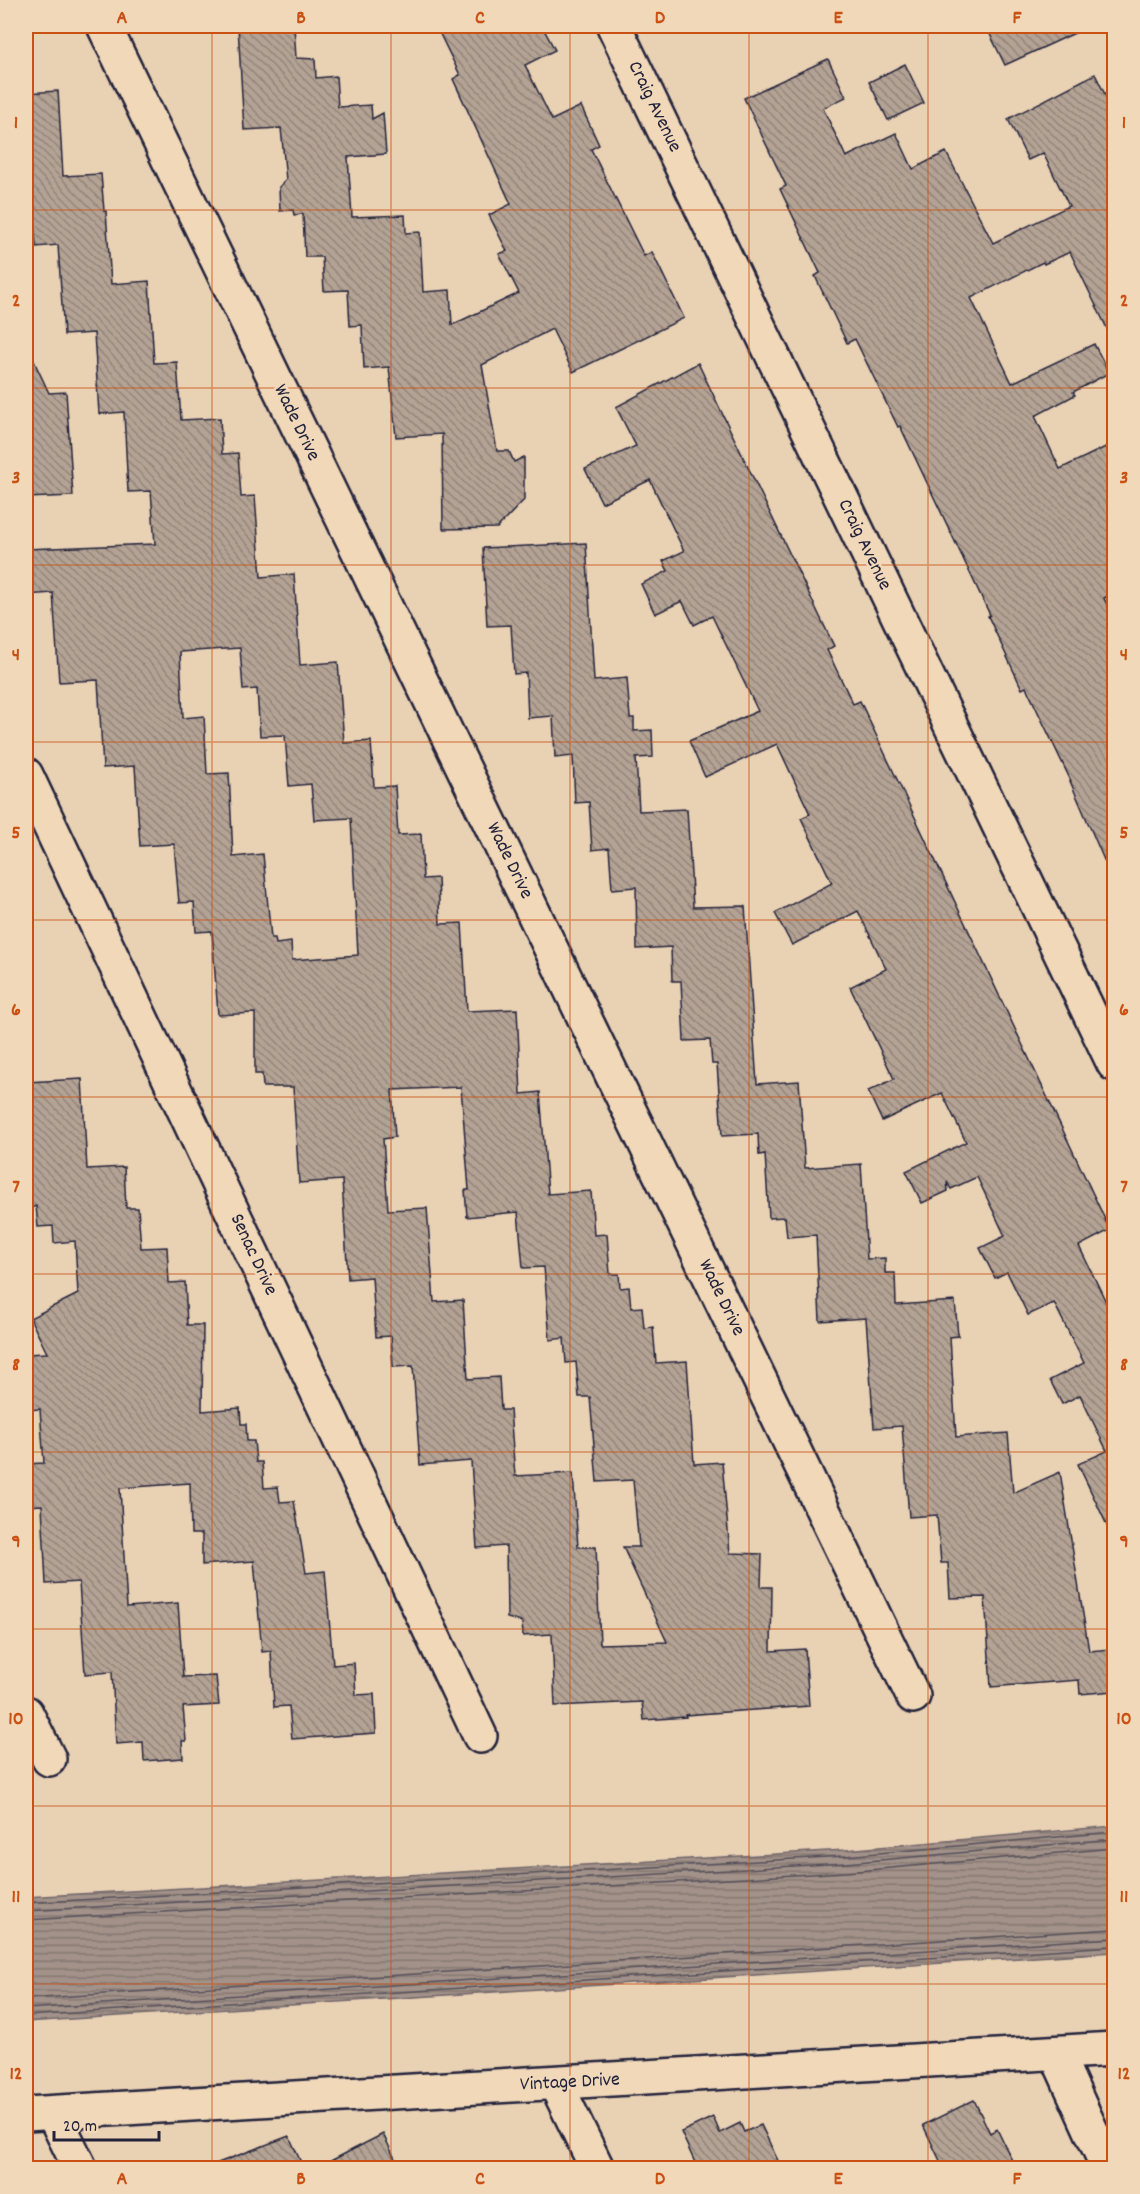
<svg xmlns="http://www.w3.org/2000/svg" width="1140" height="2194" font-family="Dekko,sans-serif">
<defs>
<pattern id="water-rules" width="6" height="5" patternUnits="userSpaceOnUse" patternTransform="scale(1.5)"><rect width="6" height="5" fill="#a29289"/><path d="M0 2.5h6" fill="none" stroke="#847771"/></pattern>
<pattern id="building-back-hatch" width="6" height="6" patternUnits="userSpaceOnUse" patternTransform="scale(1.5)"><rect width="6" height="6" fill="#b4a394"/><path d="M-1 5l2 2M0 0l6 6M5-1l2 2" fill="none" stroke="#92847a"/></pattern>
</defs>
<rect width="100%" height="100%" fill="#e9d1b4"/>
<filter id="ink" filterUnits="userSpaceOnUse"><feTurbulence type="fractalNoise" baseFrequency=".0167" numOctaves="2"/><feDisplacementMap in="SourceGraphic" scale="12" xChannelSelector="R" yChannelSelector="G"/><feConvolveMatrix kernelMatrix="1 2 1 2 8 2 1 2 1" color-interpolation-filters="sRGB"/></filter>
<g filter="url(#ink)">
<!-- water -->
<path fill="url(#water-rules)" stroke="#6f656a" stroke-width="1.5" d="M 1114,1826 L 1114,1952 L 26,2022 L 26,1897 L 845,1850 Z"/>
<g fill="none" stroke-linecap="round" stroke-linejoin="round">
<!-- shore -->
<g stroke="#554f5a" stroke-width="1.5">
<path d="M 26,1903 L 845,1856 L 1114,1832"/>
<path d="M 26,1911 L 846,1863 L 1114,1839"/>
<path d="M 26,1920 L 846,1872 L 1114,1848"/>
<path d="M 26,1999 L 1114,1929"/>
<path d="M 26,2009 L 1114,1938"/>
<path d="M 26,2016 L 1114,1946"/>
</g>
</g>
<!-- building -->
<g fill="url(#building-back-hatch)" stroke="#22223b" stroke-width="1.5" fill-rule="evenodd">
<path d="M 238,26 L 294,26 L 296,58 L 315,59 L 316,78 L 336,76 L 338,107 L 371,105 L 372,119 L 383,113 L 386,154 L 348,157 L 352,217 L 405,215 L 406,233 L 420,232 L 423,292 L 450,290 L 452,325 L 519,293 L 499,254 L 507,251 L 489,215 L 511,204 L 453,79 L 460,75 L 436,26 L 542,26 L 555,50 L 525,65 L 552,120 L 581,106 L 599,145 L 591,149 L 644,256 L 652,252 L 684,318 L 573,372 L 552,329 L 482,365 L 497,451 L 509,451 L 514,462 L 524,457 L 524,500 L 497,528 L 443,529 L 442,434 L 396,437 L 389,367 L 364,369 L 362,325 L 350,326 L 348,290 L 324,291 L 322,257 L 305,257 L 303,214 L 294,215 L 293,210 L 280,211 L 279,187 L 286,180 L 281,128 L 244,130 Z"/>
<path d="M 986,26 L 1090,26 L 1005,65 Z"/>
<path d="M 828,59 L 846,97 L 823,108 L 846,157 L 896,133 L 913,169 L 946,152 L 993,243 L 1069,206 L 1043,153 L 1028,160 L 1008,119 L 1095,74 L 1114,113 L 1114,343 L 1070,252 L 1044,264 L 1043,262 L 971,298 L 1012,383 L 1094,344 L 1109,373 L 1073,392 L 1075,395 L 1035,416 L 1060,469 L 1114,443 L 1114,592 L 1104,598 L 1114,620 L 1114,883 L 1070,781 L 1071,781 L 1026,687 L 1022,689 L 988,616 L 990,615 L 900,426 L 898,427 L 855,339 L 847,343 L 815,276 L 820,273 L 780,189 L 786,186 L 744,98 Z"/>
<path d="M 905,64 L 924,103 L 888,120 L 869,82 Z"/>
<path d="M 58,91 L 63,176 L 101,174 L 104,211 L 106,211 L 111,284 L 149,281 L 154,363 L 177,362 L 181,420 L 220,418 L 222,454 L 238,453 L 241,497 L 255,496 L 261,577 L 294,574 L 300,665 L 338,662 L 344,743 L 371,741 L 374,787 L 395,786 L 398,835 L 421,834 L 423,879 L 438,878 L 440,924 L 462,923 L 467,1011 L 517,1009 L 521,1094 L 540,1092 L 548,1194 L 591,1191 L 594,1235 L 607,1234 L 610,1274 L 619,1274 L 620,1288 L 629,1287 L 631,1308 L 642,1307 L 644,1328 L 653,1327 L 656,1363 L 687,1361 L 694,1464 L 722,1462 L 730,1553 L 762,1554 L 761,1587 L 772,1587 L 771,1651 L 805,1649 L 809,1706 L 685,1715 L 686,1717 L 644,1720 L 642,1702 L 555,1706 L 552,1634 L 523,1636 L 522,1622 L 507,1618 L 506,1546 L 477,1548 L 471,1461 L 420,1465 L 413,1366 L 393,1367 L 391,1336 L 376,1337 L 372,1277 L 348,1279 L 342,1180 L 299,1183 L 293,1087 L 263,1087 L 262,1074 L 255,1074 L 255,1013 L 218,1015 L 212,931 L 196,932 L 194,902 L 179,903 L 174,844 L 140,846 L 135,766 L 103,768 L 98,680 L 59,682 L 53,593 L 26,595 L 26,549 L 155,544 L 151,491 L 128,492 L 124,412 L 99,414 L 94,333 L 64,335 L 58,245 L 36,247 L 30,162 L 26,163 L 26,93 ZM 240,648 L 243,690 L 257,689 L 260,736 L 285,735 L 289,786 L 311,784 L 314,820 L 351,818 L 358,955 L 292,960 L 291,942 L 276,944 L 275,938 L 271,938 L 263,854 L 233,857 L 229,773 L 207,774 L 204,716 L 183,718 L 180,652 ZM 461,1087 L 469,1190 L 465,1190 L 467,1217 L 518,1212 L 523,1268 L 544,1267 L 550,1340 L 564,1338 L 566,1363 L 576,1362 L 579,1397 L 590,1397 L 597,1482 L 633,1480 L 639,1547 L 623,1547 L 667,1642 L 600,1644 L 596,1547 L 578,1547 L 573,1473 L 515,1476 L 510,1410 L 501,1410 L 499,1377 L 468,1379 L 463,1300 L 434,1302 L 427,1208 L 388,1210 L 383,1139 L 395,1137 L 392,1090 Z"/>
<path d="M 26,344 L 49,393 L 66,392 L 73,496 L 26,498 Z"/>
<path d="M 698,363 L 834,646 L 827,650 L 853,704 L 860,701 L 1110,1230 L 1079,1246 L 1107,1304 L 1114,1301 L 1114,1540 L 1078,1464 L 1107,1451 L 1080,1395 L 1062,1404 L 1050,1380 L 1084,1363 L 1054,1303 L 1028,1315 L 1007,1272 L 995,1278 L 980,1248 L 1005,1236 L 977,1177 L 951,1189 L 947,1182 L 948,1191 L 922,1203 L 906,1171 L 966,1142 L 942,1093 L 882,1121 L 868,1091 L 894,1079 L 850,987 L 886,969 L 858,911 L 792,945 L 775,913 L 832,883 L 801,818 L 810,814 L 777,744 L 705,777 L 689,741 L 758,711 L 712,616 L 694,625 L 682,601 L 655,614 L 641,584 L 668,571 L 663,561 L 684,551 L 650,480 L 602,503 L 585,469 L 636,446 L 616,407 Z"/>
<path d="M 586,543 L 594,681 L 627,678 L 630,718 L 634,718 L 634,731 L 652,730 L 653,757 L 636,758 L 639,811 L 687,809 L 693,907 L 745,906 L 757,1084 L 799,1081 L 805,1168 L 861,1164 L 867,1259 L 885,1258 L 885,1273 L 895,1273 L 896,1305 L 955,1301 L 958,1336 L 950,1337 L 956,1437 L 1008,1433 L 1013,1493 L 1060,1472 L 1089,1651 L 1111,1649 L 1114,1691 L 1080,1694 L 1079,1680 L 991,1687 L 985,1597 L 950,1598 L 948,1563 L 941,1563 L 937,1515 L 909,1517 L 902,1426 L 874,1428 L 866,1318 L 820,1321 L 816,1235 L 787,1237 L 785,1217 L 769,1218 L 765,1154 L 759,1155 L 758,1134 L 722,1136 L 717,1064 L 712,1064 L 710,1040 L 684,1041 L 681,981 L 672,981 L 671,947 L 637,949 L 636,887 L 612,889 L 609,848 L 592,850 L 589,802 L 575,803 L 573,756 L 555,758 L 553,716 L 528,718 L 526,673 L 514,674 L 511,625 L 487,626 L 483,548 Z"/>
<path d="M 82,1079 L 87,1169 L 124,1167 L 126,1208 L 138,1208 L 141,1248 L 167,1247 L 169,1283 L 185,1282 L 187,1325 L 203,1325 L 202,1411 L 240,1408 L 241,1424 L 246,1424 L 247,1441 L 254,1441 L 256,1462 L 262,1462 L 264,1488 L 278,1487 L 280,1502 L 294,1501 L 306,1573 L 325,1571 L 333,1665 L 354,1663 L 356,1695 L 374,1694 L 376,1733 L 292,1739 L 289,1706 L 274,1707 L 271,1651 L 262,1652 L 254,1561 L 202,1565 L 202,1534 L 191,1534 L 190,1483 L 120,1488 L 127,1607 L 178,1603 L 183,1677 L 216,1676 L 219,1705 L 183,1707 L 186,1741 L 182,1741 L 183,1758 L 144,1761 L 143,1742 L 116,1744 L 112,1672 L 85,1674 L 79,1582 L 46,1584 L 42,1505 L 26,1506 L 26,1464 L 44,1463 L 40,1409 L 26,1410 L 26,1354 L 47,1353 L 30,1318 L 78,1294 L 75,1241 L 54,1243 L 53,1226 L 38,1227 L 36,1206 L 26,1210 L 26,1082 Z"/>
<path d="M 974,2100 L 990,2133 L 997,2129 L 1016,2169 L 944,2169 L 923,2125 Z"/>
<path d="M 713,2117 L 720,2133 L 740,2123 L 744,2132 L 761,2125 L 782,2169 L 698,2169 L 681,2132 Z"/>
<path d="M 383,2134 L 400,2169 L 315,2169 Z"/>
<path d="M 289,2136 L 304,2169 L 211,2169 L 210,2166 Z"/>
</g>
<g fill="none" stroke-linecap="round" stroke-linejoin="round">
<defs>
<g id="minor">
<path d="M 104,26 L 913,1696"/>
<path d="M 614,26 L 1114,1064"/>
<path d="M 26,775 L 480,1736"/>
<path d="M 26,1713 L 49,1759"/>
<path d="M 1056,2053 L 1108,2168"/>
<path d="M 556,2084 L 597,2168"/>
<path d="M 53,2113 L 80,2168"/>
<path d="M 26,2114 L 1114,2049"/>
</g>
</defs>
<!-- minor casing -->
<use href="#minor" stroke="#22223b" stroke-width="38"/>
<!-- minor -->
<use href="#minor" stroke="#f1d8b9" stroke-width="33"/>
</g>
</g>
<!-- grid -->
<path fill="none" stroke="#ca5113" stroke-width="1.5" stroke-opacity="0.55" d="M 212,26 L 212,2168M 391,26 L 391,2168M 570,26 L 570,2168M 749,26 L 749,2168M 928,26 L 928,2168M 26,210 L 1114,210M 26,388 L 1114,388M 26,565 L 1114,565M 26,742 L 1114,742M 26,920 L 1114,920M 26,1097 L 1114,1097M 26,1274 L 1114,1274M 26,1452 L 1114,1452M 26,1629 L 1114,1629M 26,1806 L 1114,1806M 26,1984 L 1114,1984"/>
<g text-anchor="middle" dominant-baseline="central" stroke-width="5" stroke-linejoin="round" paint-order="stroke">
<!-- street labels -->
<g font-size="20" fill="#22223b" stroke="#f1d8b9">
<text transform="translate(654 107) rotate(64)">Craig Avenue</text>
<text transform="translate(296 423) rotate(64)">Wade Drive</text>
<text transform="translate(864 545) rotate(64)">Craig Avenue</text>
<text transform="translate(509 861) rotate(64)">Wade Drive</text>
<text transform="translate(253 1255) rotate(65)">Senac Drive</text>
<text transform="translate(721 1298) rotate(64)">Wade Drive</text>
<text transform="translate(570 2083) rotate(-3)">Vintage Drive</text>
</g>
</g>
<!-- margin -->
<rect width="1140" height="2194" fill="none" stroke="#f1d8b9" stroke-width="66"/>
<!-- scale -->
<path d="M54 2131v9h105v-9" fill="none" stroke="#22223b" stroke-width="3"/>
<text x="63" y="2131" font-size="18" fill="#22223b" stroke="#f1d8b9" stroke-width="4.5" paint-order="stroke">20 m</text>
<rect x="33" y="33" width="1074" height="2128" fill="none" stroke="#ca5113" stroke-width="2"/>
<g font-size="20" text-anchor="middle" font-weight="bold" fill="#ca5113">
<text x="122" y="23">A</text>
<text x="301" y="23">B</text>
<text x="480" y="23">C</text>
<text x="660" y="23">D</text>
<text x="838" y="23">E</text>
<text x="1017" y="23">F</text>
<text x="16" y="128">1</text>
<text x="1124" y="128">1</text>
<text x="16" y="306">2</text>
<text x="1124" y="306">2</text>
<text x="16" y="483">3</text>
<text x="1124" y="483">3</text>
<text x="16" y="660">4</text>
<text x="1124" y="660">4</text>
<text x="16" y="838">5</text>
<text x="1124" y="838">5</text>
<text x="16" y="1015">6</text>
<text x="1124" y="1015">6</text>
<text x="16" y="1192">7</text>
<text x="1124" y="1192">7</text>
<text x="16" y="1370">8</text>
<text x="1124" y="1370">8</text>
<text x="16" y="1547">9</text>
<text x="1124" y="1547">9</text>
<text x="16" y="1724">10</text>
<text x="1124" y="1724">10</text>
<text x="16" y="1902">11</text>
<text x="1124" y="1902">11</text>
<text x="16" y="2079">12</text>
<text x="1124" y="2079">12</text>
<text x="122" y="2184">A</text>
<text x="301" y="2184">B</text>
<text x="480" y="2184">C</text>
<text x="660" y="2184">D</text>
<text x="838" y="2184">E</text>
<text x="1017" y="2184">F</text>
</g>
</svg>
